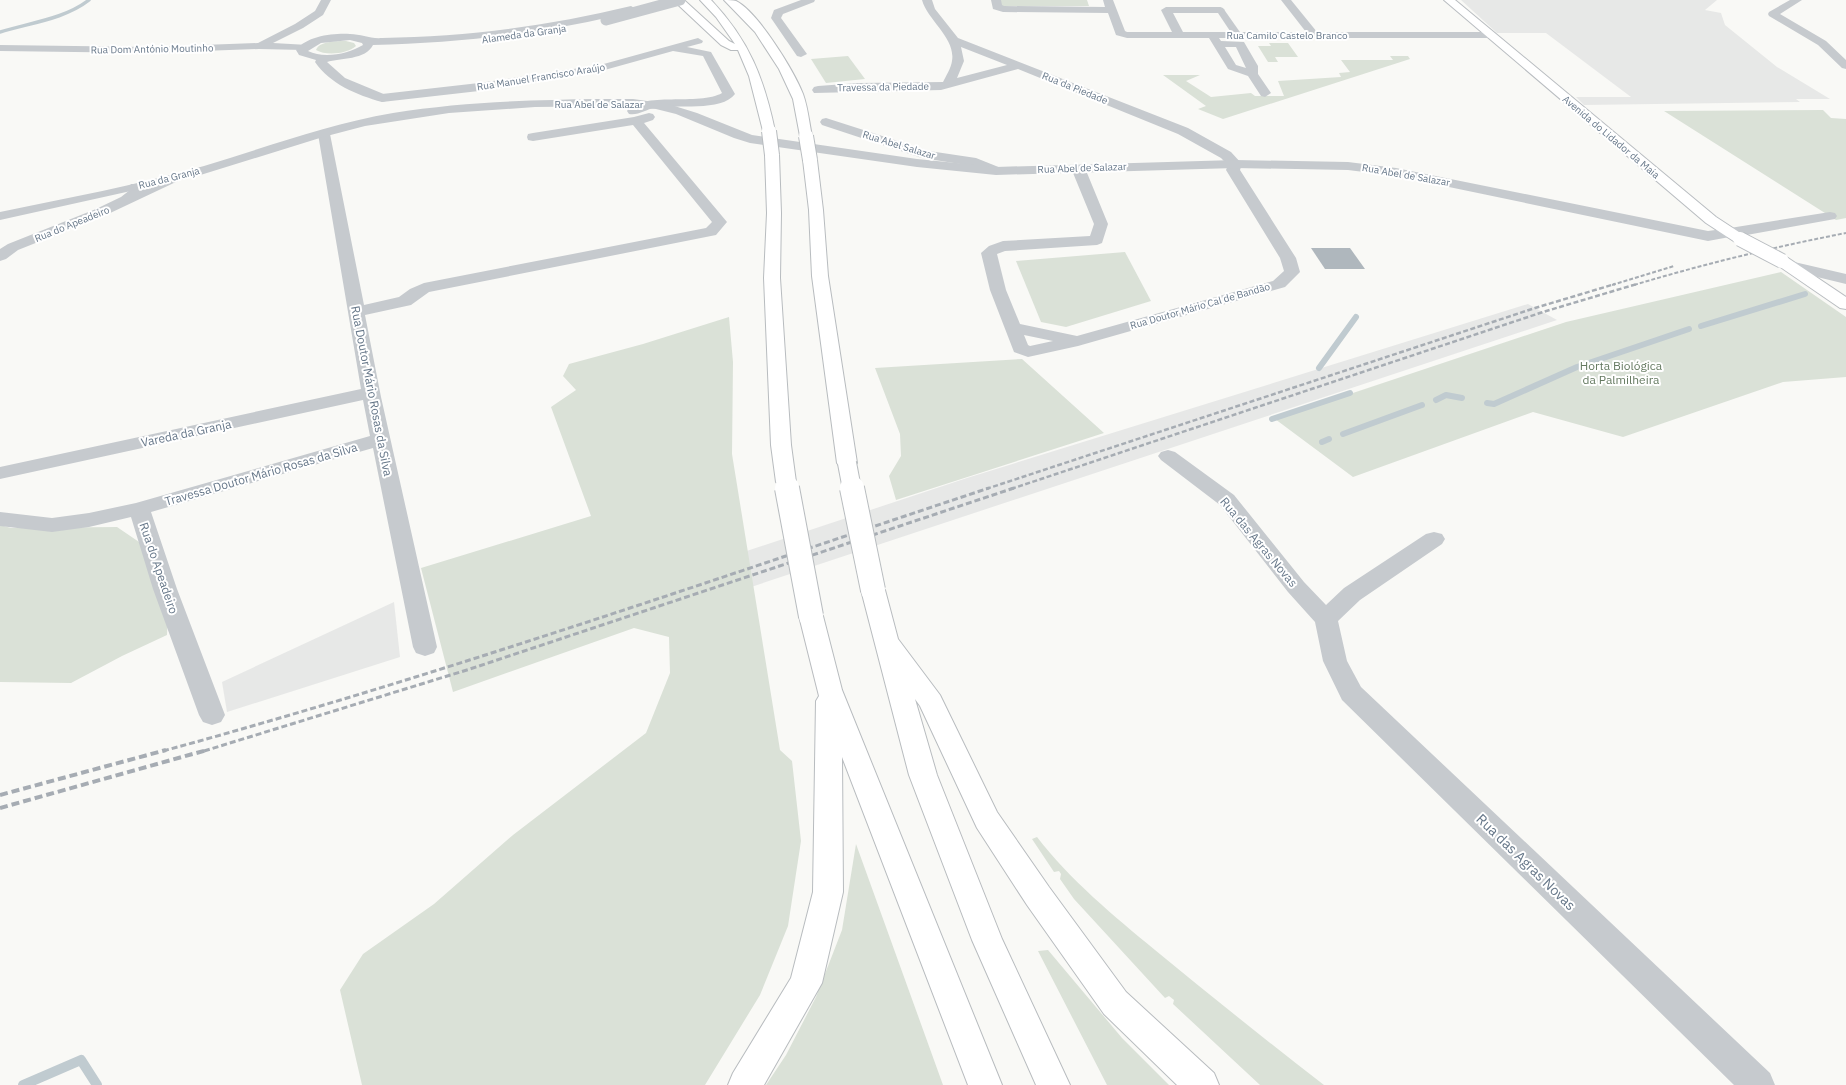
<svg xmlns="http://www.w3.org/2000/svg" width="1846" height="1085" font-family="'IBM Plex Sans',sans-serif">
<rect width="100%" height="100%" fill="#f9f9f6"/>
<!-- built -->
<g fill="#e7e8e7">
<path d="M 1461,0 L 1717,0 L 1705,10 L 1721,13 L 1725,25 L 1777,67 L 1830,99 L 1796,99 L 1800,102 L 1584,105 L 1576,97 L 1631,97 L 1546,33 L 1497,33 Z"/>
<path d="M 1528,304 L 1557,320 L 473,679 L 463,645 L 967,478 Z"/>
<path d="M 394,602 L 400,657 L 227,712 L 222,682 Z"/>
</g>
<!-- green -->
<g fill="#dae1d7">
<path d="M 1000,0 L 1087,0 L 1089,6 L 1001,6 Z"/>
<path d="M 346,41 L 354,43 L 356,46 C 347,54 326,56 316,50 C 319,41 337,41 346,41 Z"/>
<path d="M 1269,43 L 1288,43 L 1298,57 L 1275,57 L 1278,62 L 1268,62 L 1258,46 L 1271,46 Z"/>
<path d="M 848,56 L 865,79 L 826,83 L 811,59 Z"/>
<path d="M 1390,56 L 1408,56 L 1410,59 L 1223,119 L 1198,109 L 1206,106 L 1163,75 L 1200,75 L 1186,81 L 1211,97 L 1251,93 L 1255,96 L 1284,96 L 1278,81 L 1341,77 L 1339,73 L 1350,72 L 1341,60 L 1393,60 Z"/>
<path d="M 1823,110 L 1831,118 L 1846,119 L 1846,218 L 1836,220 L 1664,111 Z"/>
<path d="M 1125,252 L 1151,301 L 1066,327 L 1041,322 L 1016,261 Z"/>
<path d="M 1781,272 L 1846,317 L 1846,377 L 1783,382 L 1623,437 L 1533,412 L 1353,477 L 1275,419 L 1566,322 Z"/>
<path d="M 729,317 L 733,362 L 732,454 L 780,750 L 792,761 L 801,841 L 788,926 L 760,995 L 705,1085 L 362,1085 L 340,990 L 363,954 L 434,904 L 513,835 L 646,733 L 670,673 L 669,637 L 634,628 L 453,692 L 421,568 L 591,516 L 551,407 L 576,390 L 563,376 L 569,364 L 643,344 Z"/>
<path d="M 1022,359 L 1104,433 L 896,500 L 889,476 L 901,456 L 900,434 L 875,368 Z"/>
<path d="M 0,525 L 11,528 L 117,527 L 142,544 L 169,585 L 167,635 L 122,656 L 71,683 L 0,682 Z"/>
<path d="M 1037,837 C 1070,880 1114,916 1155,950 C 1211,996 1267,1041 1324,1085 L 1260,1085 L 1173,1004 L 1174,1000 L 1169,996 L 1165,998 L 1074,899 L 1060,879 L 1061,874 L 1059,871 L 1054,872 L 1032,839 Z"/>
<path d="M 856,844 L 943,1085 L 766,1085 L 786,1055 L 816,997 L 842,930 Z"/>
<path d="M 1048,950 L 1122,1038 L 1169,1085 L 1107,1085 L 1038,951 Z"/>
</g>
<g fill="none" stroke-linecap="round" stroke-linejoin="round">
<!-- stream-far2 -->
<path stroke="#c0cbd0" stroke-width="3.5" d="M 0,32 C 29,23 65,19 89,0"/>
<!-- stream-far1 -->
<g stroke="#c0cbd0" stroke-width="6">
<path d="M 1701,326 L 1805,294"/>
<path d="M 1319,368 L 1356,317"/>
<path d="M 1436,400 L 1446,395 L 1462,398"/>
<path d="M 1487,403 L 1494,404 L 1577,367 L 1689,329"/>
<path d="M 1272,419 L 1350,393"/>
<path d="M 1343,434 L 1422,405"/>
<path d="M 1322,442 L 1329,439"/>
</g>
<!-- stream -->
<path stroke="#c0cbd0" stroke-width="10" d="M 23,1085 L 81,1060 L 97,1085"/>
</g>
<!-- building -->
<path fill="#afb7bd" d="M 1311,248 L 1350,248 L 1365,269 L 1325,269 Z"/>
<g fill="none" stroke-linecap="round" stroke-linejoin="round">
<defs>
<g id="primary">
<path d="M 1444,0 L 1455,0 L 1716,217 L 1745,236 L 1748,239 L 1745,242 L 1740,244 L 1735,242 L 1706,223 Z"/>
<path d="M 1782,256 L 1788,258 L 1846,297 L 1846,309 L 1840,308 L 1776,264 L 1774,261 L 1776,258 Z"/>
</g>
<g id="motorway">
<path d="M 673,0 L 684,0 L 729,41 L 735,44 L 716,17 L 700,0 L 711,0 C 749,40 764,78 775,131 L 774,134 L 764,134 L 763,131 L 749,76 L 738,50 L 731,50 L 721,45 Z"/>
<path d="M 724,0 C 728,0 733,0 736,1 C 758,12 794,71 803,94 C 808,108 809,122 812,136 L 811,139 L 801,139 L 800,136 L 793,99 L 779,69 L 755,32 Z"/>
<path d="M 772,151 L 777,152 L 779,155 L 781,213 L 780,278 L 791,445 L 796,482 L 793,486 L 786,488 L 779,486 L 776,482 L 771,445 L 764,278 L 767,213 L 765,155 L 767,152 Z"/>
<path d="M 810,156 L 815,157 L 817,160 L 823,210 L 828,276 L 857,463 L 854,467 L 847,469 L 840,467 L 837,463 L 812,276 L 809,210 L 803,160 L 805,157 Z"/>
<path d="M 873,582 L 881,585 L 885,590 L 898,639 L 940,695 L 997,812 L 1049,887 L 1126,992 L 1214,1073 L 1219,1085 L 1177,1085 L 1104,1014 L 1027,905 L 977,828 L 920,706 L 915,699 L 937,775 L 1002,939 L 1070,1085 L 1036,1085 L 972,940 L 909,775 L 861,590 L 865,585 Z"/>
<path d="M 811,608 L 819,610 L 823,616 L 842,690 L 1002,1085 L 968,1085 L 842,757 L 843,892 L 822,983 L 764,1085 L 728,1085 L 733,1073 L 791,978 L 813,892 L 816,701 L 819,696 L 799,616 L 803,610 Z"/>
</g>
</defs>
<!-- primary casing -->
<use href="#primary" stroke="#b9bdc1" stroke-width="2"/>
<!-- motorway casing -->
<use href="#motorway" stroke="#b8bcbf" stroke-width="2"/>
<!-- pedestrian -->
<path fill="#c6cace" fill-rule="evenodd" d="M 1220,7 L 1223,8 L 1242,35 L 1240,37 L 1237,38 L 1234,37 L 1216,10 Z"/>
<!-- minor -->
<g fill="#c6cace" fill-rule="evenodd">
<path d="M 321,0 L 331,0 L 323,15 L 303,28 L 273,43 L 308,45 L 309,47 L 304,50 L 259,49 L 149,53 L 0,51 L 0,45 L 149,47 L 258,43 L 295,24 L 315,11 Z"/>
<path d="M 801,0 L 815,0 L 814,2 L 783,14 L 781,18 L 807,54 L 801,57 L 797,56 L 771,18 L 774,10 Z"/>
<path d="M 922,0 L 932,0 L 935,9 L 958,38 L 1188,128 L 1231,152 L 1242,164 L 1240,170 L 1296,258 L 1300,272 L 1285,287 L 1078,346 L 1028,357 L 1014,352 L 990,290 L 981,253 L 989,246 L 1003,241 L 1090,236 L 1094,224 L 1071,168 L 1073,165 L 1083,165 L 1085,168 L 1108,224 L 1102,243 L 1097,245 L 1005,251 L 997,254 L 1006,290 L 1020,324 L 1077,336 L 1273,281 L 1284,271 L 1280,258 L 1226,170 L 1228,165 L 1221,158 L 1178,134 L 1018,69 L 941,90 L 814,93 L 812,90 L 814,87 L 818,86 L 859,83 L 943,82 C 946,76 951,68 952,61 C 956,38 928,21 922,0 ZM 961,47 L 1007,65 L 957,78 L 964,61 ZM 1024,335 L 1053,341 L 1030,346 L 1028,345 Z"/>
<path d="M 991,0 L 1001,0 L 1002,5 L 1004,6 L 1105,7 L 1103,0 L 1113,0 L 1125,31 L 1127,32 L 1172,32 L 1161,10 L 1166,7 L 1220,7 L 1225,10 L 1220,13 L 1173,13 L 1183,32 L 1306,32 L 1281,0 L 1291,0 L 1317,32 L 1490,32 L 1495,35 L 1490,38 L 1219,38 L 1221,41 L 1244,42 L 1258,66 L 1258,74 L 1271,93 L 1265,97 L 1261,96 L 1248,76 L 1228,69 L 1209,38 L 1127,38 L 1116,35 L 1108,13 L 1003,12 L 993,9 ZM 1225,47 L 1236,47 L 1246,68 L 1236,65 Z"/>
<path d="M 1790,0 L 1802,0 L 1780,14 L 1826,41 L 1846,60 L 1846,69 L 1842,68 L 1818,45 L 1769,16 L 1768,14 L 1769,12 Z"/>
<path d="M 698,38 L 703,41 L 702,43 L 687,47 L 711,52 L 735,94 C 722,112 675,104 655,108 C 646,109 638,116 629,114 L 627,111 C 641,91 700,106 722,93 L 703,56 L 673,51 L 601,71 L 479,91 L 382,102 L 376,98 L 382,94 L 479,83 L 600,65 Z"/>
<path d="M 649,113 L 653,114 L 655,117 L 653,120 L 644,123 L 727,222 L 716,235 L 429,292 L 411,305 L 365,315 L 381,397 L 437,647 L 434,653 L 425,656 L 416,653 L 413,647 L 373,448 L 151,512 L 177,589 L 225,715 L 221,722 L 212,725 L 203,722 L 199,715 L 153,589 L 131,517 L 89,527 L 52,532 L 0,526 L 0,512 L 52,518 L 89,513 L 136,503 L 370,436 L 363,400 L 0,479 L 0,467 L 361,389 L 318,134 L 319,131 L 329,131 L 330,134 L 364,305 L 399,297 L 410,289 L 424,283 L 706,228 L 712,222 L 633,125 L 533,141 L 528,140 L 527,137 L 528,134 L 533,133 L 634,117 Z"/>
<path d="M 826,118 L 929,151 L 976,158 L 1001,168 L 1003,171 L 1001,174 L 991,174 L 973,166 L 922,158 L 822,125 L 820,122 L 822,119 Z"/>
<path d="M 173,174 L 178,175 L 180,178 L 178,181 L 106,215 L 18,250 L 6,259 L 0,261 L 0,249 L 8,244 L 96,209 L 121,197 L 130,190 L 129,187 L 131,184 L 141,184 L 143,187 Z"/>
<path d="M 1830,212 L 1835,213 L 1837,216 L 1835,219 L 1730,238 L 1725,236 L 1722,233 L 1725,230 L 1730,228 Z"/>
<path d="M 1790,261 L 1846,274 L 1846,284 L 1784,269 L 1782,266 L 1784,263 Z"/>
<path d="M 1168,450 L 1175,452 L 1234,495 L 1304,582 L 1326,605 L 1344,588 L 1426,534 L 1434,532 L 1442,534 L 1445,539 L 1442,544 L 1360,600 L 1338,621 L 1347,661 L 1361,687 L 1770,1073 L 1775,1085 L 1734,1085 L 1342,700 L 1323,661 L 1315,622 L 1288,592 L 1220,505 L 1161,460 L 1158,456 L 1161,452 Z"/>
</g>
<!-- tertiary -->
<g fill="#c6cace" fill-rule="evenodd">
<path d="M 631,6 L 636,9 L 635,11 C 549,33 462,43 373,45 C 366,60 340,58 327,62 L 345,78 L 386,95 L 388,98 L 386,101 L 382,102 C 357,95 330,84 315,62 L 316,60 L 299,55 L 296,50 C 307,36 333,33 350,34 C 361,34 370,39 382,38 C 467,37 549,26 631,6 ZM 350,40 L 362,43 L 363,45 C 348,54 324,59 308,51 L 321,43 Z"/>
<path d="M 598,99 L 633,99 L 668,104 L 697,113 L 752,135 L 917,159 L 996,167 L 1235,160 L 1348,162 L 1396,168 L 1708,231 L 1730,228 L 1735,230 L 1738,233 L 1735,236 L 1708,241 L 1396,176 L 1348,170 L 1235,168 L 996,175 L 917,167 L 750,143 L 734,138 L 676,114 L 656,109 L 622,106 L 535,107 L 449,113 L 365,126 L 323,137 L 194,177 L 0,220 L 0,212 C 68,198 137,185 204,166 C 267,147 328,124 393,113 C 461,102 529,100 598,99 Z"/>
</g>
<!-- primary -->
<use href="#primary" fill="#fff" fill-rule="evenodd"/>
<!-- motorway -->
<use href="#motorway" fill="#fff" fill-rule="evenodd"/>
<!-- rail-far3 -->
<g stroke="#a6acb3" stroke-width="2" stroke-dasharray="4 2" stroke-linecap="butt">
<path d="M 1612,285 L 1674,266"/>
<path d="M 1634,285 C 1704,264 1774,247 1846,233"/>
</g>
<!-- rail-far2 -->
<g stroke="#a6acb3" stroke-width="2.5" stroke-dasharray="5 2.5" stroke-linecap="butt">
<path d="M 986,489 L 1535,308 L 1615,284"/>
<path d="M 1011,489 L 1543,312 L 1637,284"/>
</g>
<!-- rail-far1 -->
<g stroke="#a6acb3" stroke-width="3" stroke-dasharray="6 3" stroke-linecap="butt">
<path d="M 163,751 C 442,675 715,579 989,488"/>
<path d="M 204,751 L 470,669 L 1014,488"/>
</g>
<!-- rail -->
<g stroke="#a6acb3" stroke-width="4" stroke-dasharray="8 4" stroke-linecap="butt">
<path d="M 0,795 L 166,750"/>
<path d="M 0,808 L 207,750"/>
</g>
<defs>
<path id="primary-bridge" d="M 1740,239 L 1782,261"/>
<g id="motorway-bridge-far2">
<path d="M 769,131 L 772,155"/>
<path d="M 806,136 L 810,160"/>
</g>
<g id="motorway-bridge-far1">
<path d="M 847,463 L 852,489"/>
<path d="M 786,482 L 787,489"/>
</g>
<g id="motorway-bridge">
<path d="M 787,488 L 811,616"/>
<path d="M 852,488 L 873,590"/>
</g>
</defs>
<!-- primary-bridge casing -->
<use href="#primary-bridge" stroke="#b9bdc1" stroke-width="16" stroke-linecap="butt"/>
<!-- motorway-bridge-far2 casing -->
<use href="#motorway-bridge-far2" stroke="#b8bcbf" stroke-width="16" stroke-linecap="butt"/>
<!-- motorway-bridge-far1 casing -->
<use href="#motorway-bridge-far1" stroke="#b8bcbf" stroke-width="20" stroke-linecap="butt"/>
<!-- motorway-bridge casing -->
<use href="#motorway-bridge" stroke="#b8bcbf" stroke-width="26" stroke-linecap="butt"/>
<!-- tertiary-bridge -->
<path stroke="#c6cace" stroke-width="11" d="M 606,20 L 680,0"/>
<!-- primary-bridge -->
<use href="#primary-bridge" stroke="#fff" stroke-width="14"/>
<!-- motorway-bridge-far2 -->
<use href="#motorway-bridge-far2" stroke="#fff" stroke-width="14"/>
<!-- motorway-bridge-far1 -->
<use href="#motorway-bridge-far1" stroke="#fff" stroke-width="18"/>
<!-- motorway-bridge -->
<use href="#motorway-bridge" stroke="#fff" stroke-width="24"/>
</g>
<g text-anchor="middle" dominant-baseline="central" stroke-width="4" stroke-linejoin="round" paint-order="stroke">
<!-- far-street labels -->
<g font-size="10" fill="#667789" stroke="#fff">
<text transform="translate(524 34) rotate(-8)">Alameda da Granja</text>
<text x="1287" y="35">Rua Camilo Castelo Branco</text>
<text transform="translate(152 49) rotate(-1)">Rua Dom António Moutinho</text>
<text transform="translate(541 77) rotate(-9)">Rua Manuel Francisco Araújo</text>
<text transform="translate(883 87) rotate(-1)">Travessa da Piedade</text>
<text transform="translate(1075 88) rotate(22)">Rua da Piedade</text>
<text x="599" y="104">Rua Abel de Salazar</text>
<text transform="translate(1611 137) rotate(40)">Avenida do Lidador da Maia</text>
<text transform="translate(899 145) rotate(17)">Rua Abel Salazar</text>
<text transform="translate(1082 168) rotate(-2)">Rua Abel de Salazar</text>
<text transform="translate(1406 175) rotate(10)">Rua Abel de Salazar</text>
<text transform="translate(169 178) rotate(-14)">Rua da Granja</text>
<text transform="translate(72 224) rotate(-22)">Rua do Apeadeiro</text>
<text transform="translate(1200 306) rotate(-16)">Rua Doutor Mário Cal de Bandão</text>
</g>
<!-- park labels -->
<g font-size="12" fill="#657a61" stroke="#fff">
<text x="1621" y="365">Horta Biológica<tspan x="1621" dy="14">da Palmilheira</tspan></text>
</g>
<!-- street labels -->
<g font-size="12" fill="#667789" stroke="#fff">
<text transform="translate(372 391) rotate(79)">Rua Doutor Mário Rosas da Silva</text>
<text transform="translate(186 433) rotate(-12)">Vareda da Granja</text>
<text transform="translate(261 474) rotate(-16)">Travessa Doutor Mário Rosas da Silva</text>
<text transform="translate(1259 542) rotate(50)">Rua das Agras Novas</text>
<text transform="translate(159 568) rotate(71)">Rua do Apeadeiro</text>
</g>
<!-- near-street labels -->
<g font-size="14" fill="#667789" stroke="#fff">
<text transform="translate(1526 862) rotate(44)">Rua das Agras Novas</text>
</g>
</g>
</svg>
